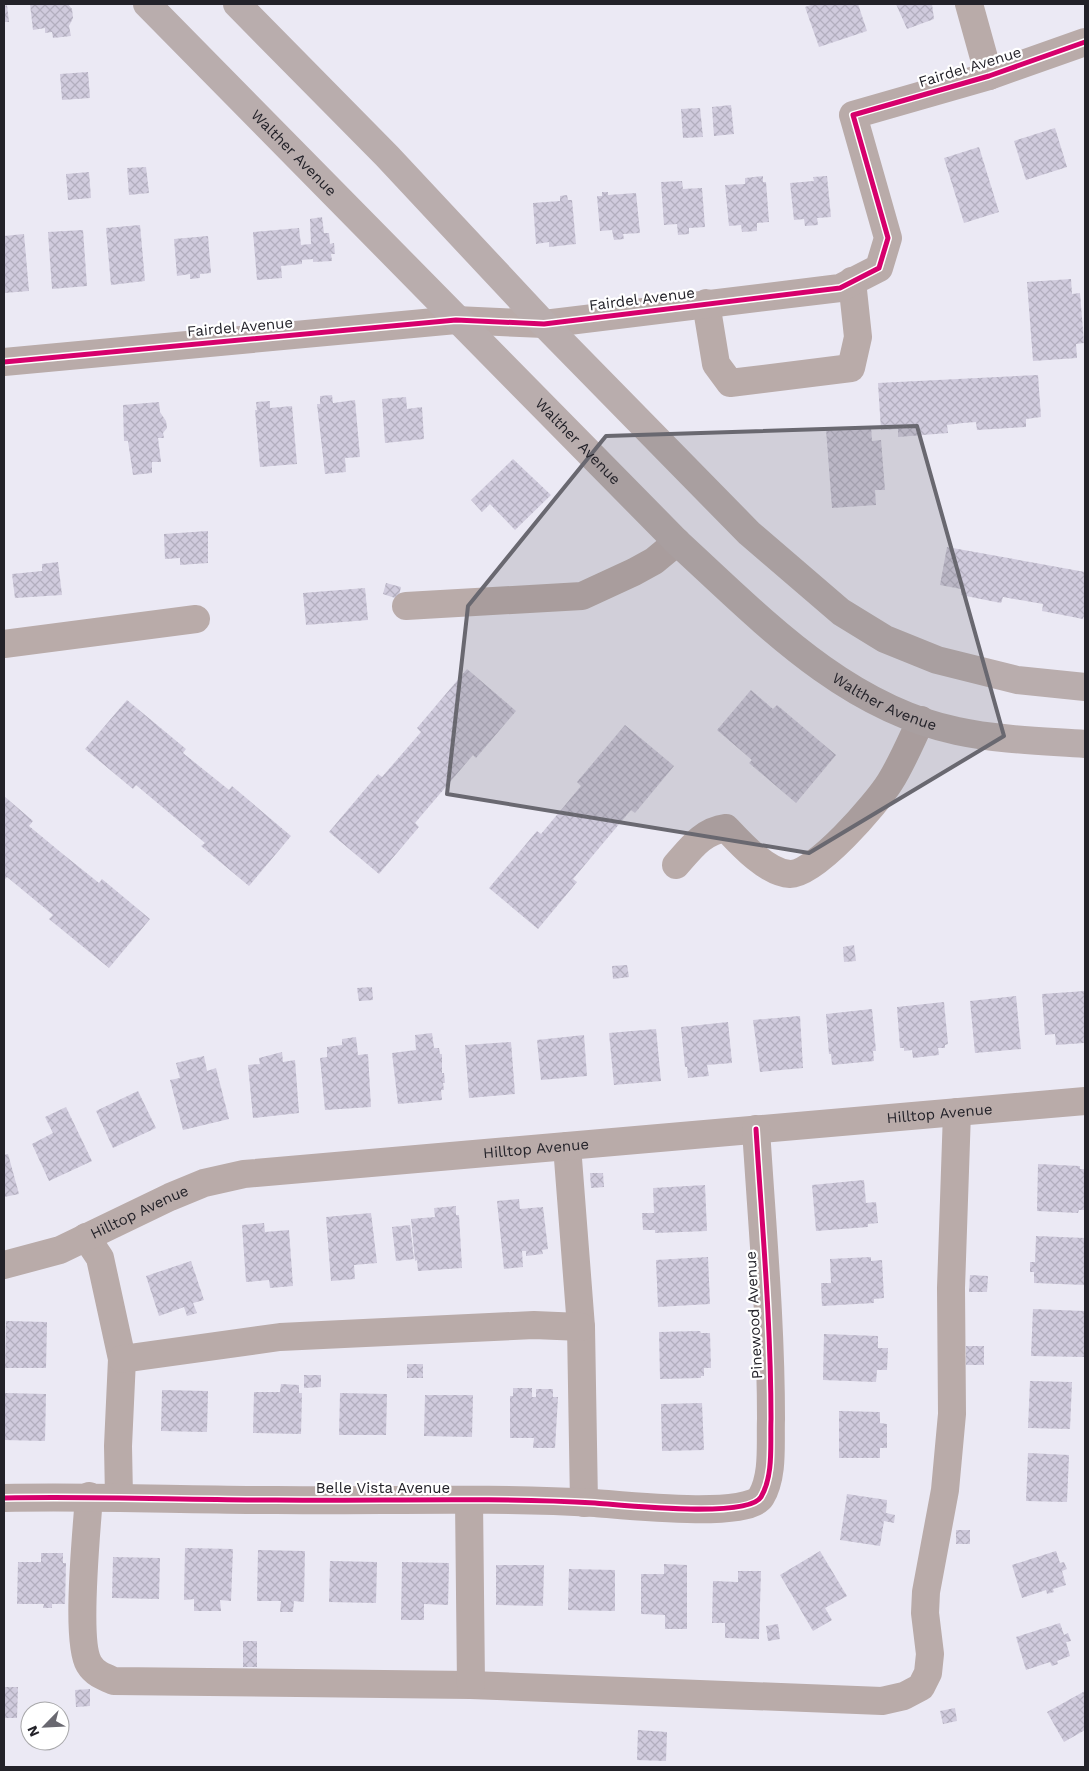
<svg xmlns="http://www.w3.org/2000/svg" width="1089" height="1771" font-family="'Work Sans',sans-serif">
<defs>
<pattern id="building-cross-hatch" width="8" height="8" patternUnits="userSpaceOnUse" patternTransform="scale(1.25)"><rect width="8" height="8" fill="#d0cbdd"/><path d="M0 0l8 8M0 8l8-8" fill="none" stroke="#b2aebe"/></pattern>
</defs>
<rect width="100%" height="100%" fill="#ebe9f4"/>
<!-- building -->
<g fill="url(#building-cross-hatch)">
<path d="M 30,4 L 68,4 L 72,9 L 73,18 L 69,26 L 71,36 L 53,38 L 52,32 L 45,33 L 45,28 L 33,30 Z"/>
<path d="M 814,4 L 858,4 L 867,31 L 819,47 L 805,7 Z"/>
<path d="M 896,4 L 932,4 L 934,19 L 907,29 Z"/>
<path d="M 7,5 L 9,22 L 4,22 L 4,6 Z"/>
<path d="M 88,72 L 90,98 L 62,100 L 60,74 Z"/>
<path d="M 731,105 L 734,134 L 714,136 L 712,107 Z"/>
<path d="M 700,108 L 703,137 L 683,138 L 681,109 Z"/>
<path d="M 1055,128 L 1067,167 L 1026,180 L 1014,141 Z"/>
<path d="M 979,147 L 999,212 L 964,223 L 944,158 Z"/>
<path d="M 146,167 L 149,193 L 129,195 L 127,168 Z"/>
<path d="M 89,172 L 91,198 L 68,200 L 66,174 Z"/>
<path d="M 763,176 L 763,182 L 766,182 L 769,222 L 757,223 L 757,231 L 742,232 L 741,225 L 729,226 L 725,185 L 745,184 L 745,178 Z"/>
<path d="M 827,176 L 831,217 L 817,218 L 818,225 L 805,226 L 804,219 L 794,220 L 790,183 L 814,181 L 813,177 Z"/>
<path d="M 682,181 L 683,189 L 702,188 L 705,227 L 689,228 L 689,234 L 678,235 L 677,224 L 664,225 L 661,182 Z"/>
<path d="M 602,192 L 608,192 L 608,195 L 636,193 L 640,233 L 623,234 L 624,239 L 614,240 L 612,230 L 600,231 L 597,196 L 602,196 Z"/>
<path d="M 567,195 L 568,200 L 572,200 L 576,244 L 549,247 L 549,242 L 536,244 L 533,203 L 560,201 L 560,196 Z"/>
<path d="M 322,217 L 324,233 L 329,233 L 330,244 L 334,243 L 335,254 L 331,254 L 332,261 L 313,262 L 313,259 L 302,260 L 302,264 L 281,266 L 282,278 L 257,280 L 253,232 L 299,228 L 301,245 L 311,244 L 310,219 Z"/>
<path d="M 140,225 L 145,281 L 111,285 L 106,228 Z"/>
<path d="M 83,230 L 87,286 L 52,289 L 48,232 Z"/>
<path d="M 24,234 L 29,291 L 4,293 L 4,236 Z"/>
<path d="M 208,236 L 211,273 L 200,274 L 200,278 L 190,279 L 190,274 L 177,276 L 174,239 Z"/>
<path d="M 1071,279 L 1072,294 L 1080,293 L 1084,343 L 1076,344 L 1077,358 L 1033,361 L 1027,282 Z"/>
<path d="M 1038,375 L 1041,417 L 1026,419 L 1026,427 L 977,430 L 976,422 L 963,423 L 947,425 L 948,433 L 898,437 L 898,429 L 881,430 L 878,383 Z"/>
<path d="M 332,395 L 333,403 L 355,400 L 360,457 L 345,458 L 346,472 L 325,474 L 317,404 L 320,404 L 320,396 Z"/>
<path d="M 406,397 L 407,409 L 422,407 L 424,439 L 385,443 L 382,399 Z"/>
<path d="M 270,401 L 270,408 L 292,406 L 297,464 L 260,467 L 255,410 L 257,410 L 256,402 Z"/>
<path d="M 159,402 L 160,412 L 166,421 L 167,428 L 163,433 L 164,438 L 158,438 L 161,462 L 152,462 L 152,473 L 133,475 L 128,441 L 124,441 L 123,405 Z"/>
<path d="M 871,426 L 872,441 L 881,440 L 885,490 L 875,490 L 876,505 L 832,508 L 826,429 Z"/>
<path d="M 513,459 L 551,495 L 515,530 L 490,504 L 482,512 L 471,500 Z"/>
<path d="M 208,531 L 208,563 L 180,565 L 180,558 L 165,559 L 164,534 Z"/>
<path d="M 947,547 L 1085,572 L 1085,613 L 1083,619 L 1042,611 L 1043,604 L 1003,597 L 1001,603 L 961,595 L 961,589 L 940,585 Z"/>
<path d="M 58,562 L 62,595 L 15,598 L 12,574 L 42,571 L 42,564 Z"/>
<path d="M 386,583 L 401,587 L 398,599 L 383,594 Z"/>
<path d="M 365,588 L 368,620 L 306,625 L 303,593 Z"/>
<path d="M 467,669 L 516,711 L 476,758 L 473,755 L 415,823 L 419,827 L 379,874 L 329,832 L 378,774 L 382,777 L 421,732 L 417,728 Z"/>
<path d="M 751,690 L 773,709 L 777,705 L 836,755 L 796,803 L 749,763 L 752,760 L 717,730 Z"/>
<path d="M 127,700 L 186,749 L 183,753 L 229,790 L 232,786 L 291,836 L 249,886 L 201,846 L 205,843 L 192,832 L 136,785 L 133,789 L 85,749 Z"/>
<path d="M 625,725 L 674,766 L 635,813 L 631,810 L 573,879 L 577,882 L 538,929 L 489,888 L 537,831 L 541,834 L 581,786 L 577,782 Z"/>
<path d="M 4,796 L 33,821 L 29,826 L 64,855 L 99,883 L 102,879 L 150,919 L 109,968 L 49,919 L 53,915 L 7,877 L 4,880 Z"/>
<path d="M 854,945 L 856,961 L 844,962 L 843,947 Z"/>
<path d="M 627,965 L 629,977 L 613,979 L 612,966 Z"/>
<path d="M 372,987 L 373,1000 L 359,1001 L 357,988 Z"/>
<path d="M 1085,991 L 1084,1043 L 1056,1045 L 1055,1034 L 1045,1035 L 1042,994 Z"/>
<path d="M 1016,996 L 1021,1049 L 975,1053 L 970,1001 Z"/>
<path d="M 944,1002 L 948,1044 L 945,1045 L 945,1048 L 938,1048 L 939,1055 L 913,1058 L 912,1050 L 904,1051 L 904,1048 L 900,1048 L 897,1007 Z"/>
<path d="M 872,1009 L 876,1051 L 873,1051 L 874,1061 L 832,1065 L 831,1054 L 829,1054 L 826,1014 Z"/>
<path d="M 800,1016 L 803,1068 L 760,1072 L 753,1020 Z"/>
<path d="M 728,1022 L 732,1063 L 707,1065 L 709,1076 L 688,1078 L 687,1067 L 685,1067 L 681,1027 Z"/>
<path d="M 656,1029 L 661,1081 L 614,1085 L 609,1033 Z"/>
<path d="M 432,1033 L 434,1048 L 439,1048 L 440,1054 L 442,1054 L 442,1073 L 444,1073 L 445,1083 L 443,1083 L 444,1090 L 441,1090 L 442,1100 L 398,1104 L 392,1053 L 416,1050 L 415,1035 Z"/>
<path d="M 584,1035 L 587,1076 L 541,1080 L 537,1040 Z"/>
<path d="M 356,1037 L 358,1055 L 368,1054 L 371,1107 L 325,1110 L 320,1058 L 327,1057 L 327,1047 L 342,1045 L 342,1039 Z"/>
<path d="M 511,1042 L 515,1094 L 469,1098 L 465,1045 Z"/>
<path d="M 282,1052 L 283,1062 L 295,1060 L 299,1113 L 253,1118 L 248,1065 L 260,1064 L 259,1058 Z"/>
<path d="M 204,1056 L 207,1071 L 216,1068 L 229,1119 L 183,1130 L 170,1080 L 180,1078 L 176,1063 Z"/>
<path d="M 138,1091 L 156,1128 L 113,1148 L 96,1111 Z"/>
<path d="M 66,1107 L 92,1161 L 49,1181 L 32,1144 L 53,1133 L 45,1117 Z"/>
<path d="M 8,1154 L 19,1194 L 4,1197 L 4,1155 Z"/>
<path d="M 1038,1164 L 1080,1166 L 1080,1169 L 1085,1169 L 1085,1210 L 1079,1210 L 1078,1213 L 1037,1211 Z"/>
<path d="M 590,1173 L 603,1173 L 604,1187 L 591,1188 Z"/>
<path d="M 864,1180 L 866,1203 L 876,1202 L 878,1223 L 868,1224 L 868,1227 L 816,1231 L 812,1185 Z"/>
<path d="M 705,1185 L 707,1231 L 655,1233 L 655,1230 L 643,1230 L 642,1213 L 654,1213 L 653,1188 Z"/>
<path d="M 519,1199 L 520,1209 L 543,1207 L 548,1249 L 542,1250 L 543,1254 L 526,1256 L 526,1251 L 522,1251 L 523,1267 L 504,1269 L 497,1201 Z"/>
<path d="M 456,1206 L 456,1215 L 459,1215 L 462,1268 L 418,1271 L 417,1260 L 415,1261 L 411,1219 L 435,1217 L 434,1208 Z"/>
<path d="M 371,1213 L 377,1263 L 354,1265 L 355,1279 L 331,1281 L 326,1217 Z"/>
<path d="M 264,1223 L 265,1232 L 289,1230 L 293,1286 L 270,1288 L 269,1280 L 246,1282 L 242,1225 Z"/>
<path d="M 410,1225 L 414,1259 L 396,1261 L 392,1227 Z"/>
<path d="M 1036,1236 L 1085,1238 L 1085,1285 L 1034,1283 L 1034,1272 L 1030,1272 L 1030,1262 L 1035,1262 Z"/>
<path d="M 708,1257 L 710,1304 L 658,1307 L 656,1260 Z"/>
<path d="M 871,1257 L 871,1261 L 882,1260 L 884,1298 L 874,1299 L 874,1303 L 822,1306 L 821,1283 L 831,1283 L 830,1259 Z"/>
<path d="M 191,1261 L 204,1300 L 193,1303 L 197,1313 L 187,1316 L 184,1307 L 159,1316 L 146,1276 Z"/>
<path d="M 970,1275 L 988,1276 L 987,1292 L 969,1292 Z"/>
<path d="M 1033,1309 L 1085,1311 L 1084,1357 L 1031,1356 Z"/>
<path d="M 6,1321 L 47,1322 L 46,1368 L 5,1368 Z"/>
<path d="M 700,1331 L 701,1333 L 710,1333 L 711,1368 L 704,1368 L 704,1376 L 701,1376 L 701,1378 L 660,1379 L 659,1332 Z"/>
<path d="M 824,1334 L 878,1336 L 878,1348 L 888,1348 L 887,1370 L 877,1370 L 876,1382 L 823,1380 Z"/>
<rect x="966" y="1346" width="18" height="19"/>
<rect x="407" y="1364" width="16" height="14"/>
<path d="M 304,1375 L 321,1375 L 321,1387 L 304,1388 Z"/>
<path d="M 1030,1381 L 1072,1382 L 1070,1429 L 1028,1428 Z"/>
<path d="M 281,1384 L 299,1385 L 299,1393 L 302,1393 L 301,1434 L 253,1433 L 254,1392 L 280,1392 Z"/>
<path d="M 513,1388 L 532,1388 L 532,1397 L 536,1397 L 536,1389 L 553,1389 L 553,1397 L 558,1397 L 555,1448 L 533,1448 L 534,1438 L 510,1438 L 510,1396 L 513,1396 Z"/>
<path d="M 162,1390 L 208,1391 L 207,1432 L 161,1431 Z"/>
<path d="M 5,1393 L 46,1394 L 45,1441 L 4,1440 Z"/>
<path d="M 340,1393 L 387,1394 L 386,1435 L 339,1435 Z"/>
<path d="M 425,1395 L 473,1395 L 472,1437 L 424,1436 Z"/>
<path d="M 702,1403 L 704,1450 L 662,1451 L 661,1404 Z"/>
<path d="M 839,1411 L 880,1412 L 880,1423 L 887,1424 L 887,1448 L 880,1448 L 880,1458 L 839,1458 Z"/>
<path d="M 1028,1453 L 1069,1455 L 1067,1502 L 1026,1501 Z"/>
<path d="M 847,1494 L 887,1500 L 886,1513 L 895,1515 L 894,1523 L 884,1521 L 880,1546 L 840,1540 Z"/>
<rect x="956" y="1530" width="14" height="14"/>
<path d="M 185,1548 L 233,1549 L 231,1601 L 220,1600 L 221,1611 L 194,1611 L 194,1599 L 184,1600 Z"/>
<path d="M 258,1550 L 305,1551 L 304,1602 L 294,1601 L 293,1612 L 280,1612 L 281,1601 L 257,1601 Z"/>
<path d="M 820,1551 L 847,1596 L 825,1608 L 832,1620 L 813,1631 L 780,1575 Z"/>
<path d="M 1056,1551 L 1060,1563 L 1064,1562 L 1067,1569 L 1062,1571 L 1066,1585 L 1053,1589 L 1054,1592 L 1047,1594 L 1046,1590 L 1022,1598 L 1012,1565 Z"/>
<path d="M 41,1553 L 63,1553 L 63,1563 L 66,1563 L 65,1604 L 52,1604 L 52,1608 L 43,1608 L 44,1604 L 17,1604 L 18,1562 L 41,1562 Z"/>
<path d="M 113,1557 L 160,1558 L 159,1599 L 112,1598 Z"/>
<path d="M 330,1561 L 377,1562 L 376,1603 L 329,1602 Z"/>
<path d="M 402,1562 L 449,1563 L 448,1605 L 424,1604 L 424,1620 L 401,1620 Z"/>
<path d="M 664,1564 L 687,1565 L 687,1629 L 665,1629 L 665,1615 L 641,1614 L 641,1574 L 664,1574 Z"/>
<path d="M 496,1565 L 544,1565 L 543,1606 L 496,1605 Z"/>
<path d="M 569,1569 L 615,1570 L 615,1611 L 568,1610 Z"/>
<path d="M 738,1571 L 761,1571 L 759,1639 L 725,1638 L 725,1623 L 712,1623 L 713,1581 L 738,1582 Z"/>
<path d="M 1060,1623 L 1064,1635 L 1068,1633 L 1071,1641 L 1066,1642 L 1070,1656 L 1057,1661 L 1058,1664 L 1052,1666 L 1050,1662 L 1026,1670 L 1016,1637 Z"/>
<path d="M 778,1624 L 780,1639 L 768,1641 L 766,1626 Z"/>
<rect x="243" y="1641" width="14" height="26"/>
<path d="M 4,1687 L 18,1687 L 17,1718 L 4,1718 Z"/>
<path d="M 90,1689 L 90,1706 L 76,1707 L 75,1690 Z"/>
<path d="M 1085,1691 L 1085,1730 L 1064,1742 L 1047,1712 Z"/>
<path d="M 955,1708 L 957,1721 L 943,1724 L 940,1711 Z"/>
<path d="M 638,1730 L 667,1732 L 666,1761 L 637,1760 Z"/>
</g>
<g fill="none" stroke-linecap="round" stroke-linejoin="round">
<!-- minor -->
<g stroke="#b9aba9" stroke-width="28">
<path d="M 969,4 L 989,76"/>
<path d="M 706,303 L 716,364 L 730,383 L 851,368 L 858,337 L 852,281"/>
<path d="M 4,362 L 456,320 L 544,324 L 840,288 L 879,268 L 888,238 L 853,115 L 989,76 L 1085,42"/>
<path d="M 406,606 L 582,596 L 634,572 L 654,561 L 677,542"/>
<path d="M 4,644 L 196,619"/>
<path d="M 676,865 C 691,848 703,831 726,828 C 740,843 767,873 790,874 C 815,875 877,803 890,782 C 902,763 911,741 921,720"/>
<path d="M 567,1146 L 581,1327 L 584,1503"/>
<path d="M 86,1237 L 100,1258 L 122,1359 L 118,1446 L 119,1497"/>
<path id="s1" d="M 4,1265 L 60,1250 L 170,1197 L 204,1183 L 244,1174 L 1085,1101"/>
<path d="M 122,1359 L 280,1337 L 534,1325 L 581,1327"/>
<path d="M 89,1496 C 87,1528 75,1641 89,1664 C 95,1674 104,1677 114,1681 L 471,1685 L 882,1701 L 904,1696 L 921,1687 L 928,1673 L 930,1654 L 925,1613 L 926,1592 L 945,1490 L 952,1414 L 951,1288 L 957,1112"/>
<path d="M 4,1498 C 95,1496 185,1500 276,1500 C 382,1501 489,1497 595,1503 C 622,1505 748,1519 761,1497 C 774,1475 770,1443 771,1419 C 771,1322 762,1225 756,1129"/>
<path d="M 469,1500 L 471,1685"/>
</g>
<!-- major -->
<g stroke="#b9adad" stroke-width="28">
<path id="s2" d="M 147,4 L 677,542 C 760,618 843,707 957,731 C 999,740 1043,741 1085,744"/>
<path d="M 237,4 L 387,156 L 544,324 L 749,533 L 841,612 L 885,639 L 937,660 L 1017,680 L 1085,687"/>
</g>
<defs>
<g id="cycleway">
<path d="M 4,362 L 456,320 L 544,324 L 840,288 L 879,268 L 888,238 L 853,115 L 989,76 L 1085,42"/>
<path d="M 4,1498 C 95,1496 185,1500 276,1500 C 382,1501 489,1497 595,1503 C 622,1505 748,1519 761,1497 C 774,1475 770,1443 771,1419 C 771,1322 762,1225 756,1129"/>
</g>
</defs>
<!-- cycleway casing -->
<use href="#cycleway" stroke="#fff" stroke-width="8"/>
<!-- cycleway -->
<use href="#cycleway" stroke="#d6006c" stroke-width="5"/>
</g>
<!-- marked area -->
<path fill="#696870" fill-opacity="0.2" stroke="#696870" stroke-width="4" stroke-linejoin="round" d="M 917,426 L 1004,736 L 809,853 L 447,794 L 468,606 L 606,436 Z"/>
<g text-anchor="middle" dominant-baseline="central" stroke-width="4.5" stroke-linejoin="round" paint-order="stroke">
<!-- street labels -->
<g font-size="15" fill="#232229" stroke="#fff">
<text transform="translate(970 67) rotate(-17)">Fairdel Avenue</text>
<text stroke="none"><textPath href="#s2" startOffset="209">Walther Avenue</textPath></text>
<text transform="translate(642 299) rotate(-7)">Fairdel Avenue</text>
<text transform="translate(240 327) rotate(-5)">Fairdel Avenue</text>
<text stroke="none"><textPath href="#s2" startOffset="614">Walther Avenue</textPath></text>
<text stroke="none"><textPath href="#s2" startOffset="1019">Walther Avenue</textPath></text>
<text stroke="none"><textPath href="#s1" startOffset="956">Hilltop Avenue</textPath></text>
<text stroke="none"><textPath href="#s1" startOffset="551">Hilltop Avenue</textPath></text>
<text stroke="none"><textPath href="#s1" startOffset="146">Hilltop Avenue</textPath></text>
<text transform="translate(754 1315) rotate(-93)">Pinewood Avenue</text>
<text x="383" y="1488">Belle Vista Avenue</text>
</g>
</g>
<!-- border -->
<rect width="1089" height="1771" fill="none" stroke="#232229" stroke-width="10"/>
<!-- north arrow -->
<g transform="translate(45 1726) rotate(246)"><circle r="24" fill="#ffffff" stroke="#a7a7a9"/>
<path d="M0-4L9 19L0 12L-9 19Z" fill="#696870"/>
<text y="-8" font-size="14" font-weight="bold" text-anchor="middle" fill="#232229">N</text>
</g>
</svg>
